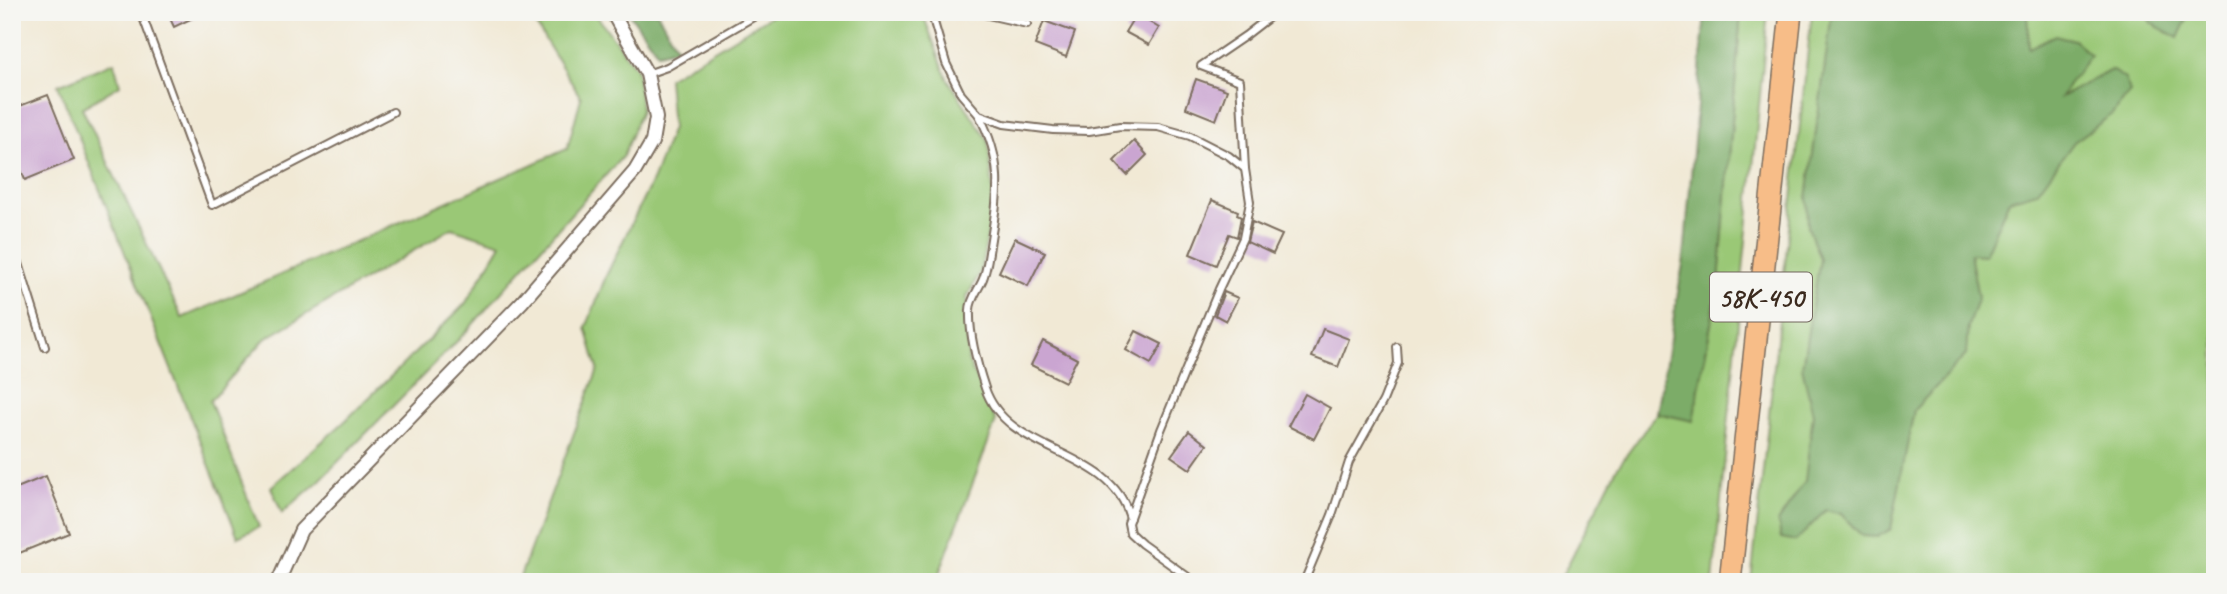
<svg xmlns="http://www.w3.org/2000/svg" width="2227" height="594" font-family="Caveat,sans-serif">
<rect width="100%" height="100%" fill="#f6f6f2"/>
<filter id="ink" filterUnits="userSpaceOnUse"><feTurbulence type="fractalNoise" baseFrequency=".0143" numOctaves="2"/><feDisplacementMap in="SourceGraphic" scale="14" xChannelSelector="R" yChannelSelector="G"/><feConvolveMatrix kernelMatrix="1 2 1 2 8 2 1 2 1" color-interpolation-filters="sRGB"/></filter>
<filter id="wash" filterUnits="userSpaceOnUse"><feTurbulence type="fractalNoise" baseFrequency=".00686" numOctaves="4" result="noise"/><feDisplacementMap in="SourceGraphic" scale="28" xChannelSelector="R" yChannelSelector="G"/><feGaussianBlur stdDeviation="1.57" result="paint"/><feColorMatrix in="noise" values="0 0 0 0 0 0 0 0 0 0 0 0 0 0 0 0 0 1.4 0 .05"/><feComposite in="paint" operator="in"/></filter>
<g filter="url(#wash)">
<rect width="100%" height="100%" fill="#f1e9d5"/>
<!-- green -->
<g fill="#9ac876" stroke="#6a794a" stroke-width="2">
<path d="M 528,12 L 594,12 L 637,70 L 641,110 L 623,156 L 465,333 L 319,481 L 282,513 L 271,487 L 343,423 L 465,304 L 501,244 L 452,228 L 265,339 L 210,401 L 259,527 L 238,537 L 58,85 L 114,62 L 120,85 L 82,108 L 182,318 L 567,149 L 581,98 Z"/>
<path d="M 777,12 L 922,12 L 947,78 L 988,140 L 994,204 L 980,272 L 967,297 L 968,361 L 996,421 L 936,582 L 518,582 L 598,369 L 586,328 L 606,276 L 653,179 L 672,128 L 668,78 Z"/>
<path d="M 1741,12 L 1768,12 L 1713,582 L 1559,582 L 1617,468 L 1657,413 L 1693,420 L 1719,281 Z"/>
<path d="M 1812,12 L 2215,12 L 2215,582 L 1751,582 Z"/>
</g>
<!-- forest -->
<g fill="#7bac67" stroke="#5b6b42" stroke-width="2">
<path d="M 628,12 L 657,12 L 677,48 L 658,53 Z"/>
<path d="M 1705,12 L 1741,12 L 1719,281 L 1693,421 L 1657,413 L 1684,258 Z"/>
<path d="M 1832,12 L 2027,12 L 2029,48 L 2055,35 L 2074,40 L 2091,55 L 2070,82 L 2061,97 L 2111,70 L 2125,79 L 2130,92 L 2111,115 L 2074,142 L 2037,192 L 2009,200 L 1985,255 L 1970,254 L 1978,297 L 1968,326 L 1966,355 L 1914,410 L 1891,529 L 1877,537 L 1862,536 L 1841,514 L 1826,510 L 1796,541 L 1781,538 L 1778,522 L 1805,481 L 1813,414 L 1802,367 L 1820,259 L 1808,227 L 1807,198 Z"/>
<path d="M 2145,12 L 2190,12 L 2178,38 L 2151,23 Z"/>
</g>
<g id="blocks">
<!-- building -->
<g fill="#caa5d1">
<path d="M 167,12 L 205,12 L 174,27 Z"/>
<path d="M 1136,14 L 1159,28 L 1149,45 L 1125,32 Z"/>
<path d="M 1044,21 L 1075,32 L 1066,57 L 1035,45 Z"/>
<path d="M 1196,79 L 1227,90 L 1216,120 L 1186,108 Z"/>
<path d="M 48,95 L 74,160 L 25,180 L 12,148 L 12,109 Z"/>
<path d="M 1134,141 L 1147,155 L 1127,175 L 1114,161 Z"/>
<path d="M 1212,200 L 1238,211 L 1237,215 L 1241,217 L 1237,237 L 1229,234 L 1216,265 L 1190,254 Z"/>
<path d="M 1252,222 L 1282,235 L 1273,254 L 1247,242 Z"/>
<path d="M 1015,238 L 1045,252 L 1028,286 L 999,272 Z"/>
<path d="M 1224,292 L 1238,298 L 1226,321 L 1215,315 Z"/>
<path d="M 1323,329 L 1349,339 L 1338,367 L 1312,357 Z"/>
<path d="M 1136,331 L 1162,344 L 1151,364 L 1126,350 Z"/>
<path d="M 1043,341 L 1077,359 L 1065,382 L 1031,365 Z"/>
<path d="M 1305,394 L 1330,408 L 1314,439 L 1288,426 Z"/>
<path d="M 1189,431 L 1207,445 L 1190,469 L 1171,456 Z"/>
<path d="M 46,476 L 69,533 L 12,556 L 12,490 Z"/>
</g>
</g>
</g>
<g filter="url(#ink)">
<use href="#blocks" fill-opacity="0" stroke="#7b6d5e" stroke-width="2"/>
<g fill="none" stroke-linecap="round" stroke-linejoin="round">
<defs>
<g id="service">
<path d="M 141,12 L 212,205 L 393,112"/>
<path d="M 931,12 L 946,63 L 961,94 L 979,115 L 1004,124 L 1053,130 L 1089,131 L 1120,126 L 1158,127 L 1190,136 L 1229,156 L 1245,169 L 1250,202 L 1243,238 L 1219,289 L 1161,430 L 1128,523 L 1130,533 L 1142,544 L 1195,582"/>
<path d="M 975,12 L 1027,24"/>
<path d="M 647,74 L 667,67 L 762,12"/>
<path d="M 979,115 C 1003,161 999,190 991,239 C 989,251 988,264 984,276 C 981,287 970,298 970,310 C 969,334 977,364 985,388 C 1008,457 1111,446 1130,518"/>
<path d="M 1245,169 L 1240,81 L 1201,66 L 1245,36 L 1276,12"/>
<path d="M 12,241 L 45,347"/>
<path d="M 1304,582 L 1332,515 L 1349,462 L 1383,401 L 1398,363 L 1397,347"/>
</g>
<path id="minor" d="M 278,582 L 301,530 L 522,302 L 635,171 L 652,142 L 656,118 L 647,74 L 612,12"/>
<path id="trunk" d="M 1730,582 L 1791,12"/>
</defs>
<!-- service casing -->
<use href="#service" stroke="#7b6d5e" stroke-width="10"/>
<!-- minor casing -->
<use href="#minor" stroke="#7b6d5e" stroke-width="16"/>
<!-- trunk casing -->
<use href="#trunk" stroke="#7b6d5e" stroke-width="24"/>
<!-- service -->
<use href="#service" stroke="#fff" stroke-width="6"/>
<!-- minor -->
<use href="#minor" stroke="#fff" stroke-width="12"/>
<!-- trunk -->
<use href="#trunk" stroke="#f7bd88" stroke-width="21"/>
</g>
</g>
<g text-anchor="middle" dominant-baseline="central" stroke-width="5" stroke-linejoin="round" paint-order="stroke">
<!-- shield labels -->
<rect fill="#f6f6f2" stroke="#73675e" stroke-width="2" x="1710" y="272.5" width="102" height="49" rx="5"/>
<g font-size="28" font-weight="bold" fill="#3b2a1e">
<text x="1761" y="297">58К-450</text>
</g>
</g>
<!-- margin -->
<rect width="2227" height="594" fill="none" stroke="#f6f6f2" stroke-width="42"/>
</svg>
